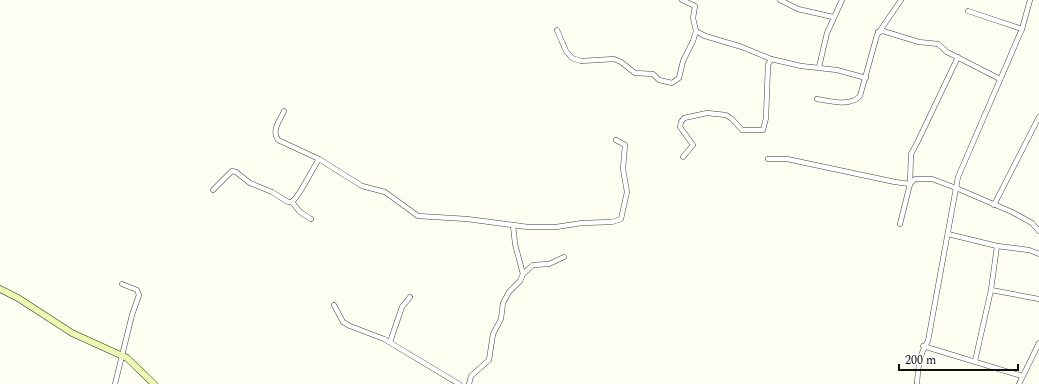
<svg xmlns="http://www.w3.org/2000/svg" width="1039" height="384" font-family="Spectral,serif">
<rect width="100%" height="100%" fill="#fdfef1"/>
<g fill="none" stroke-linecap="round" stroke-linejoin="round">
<defs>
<g id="street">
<path d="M 682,0 L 695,6 L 693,18 L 696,31 L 705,36 L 742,47 L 771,59 L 801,66 L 837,70 L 866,78"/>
<path d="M 780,0 L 798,9 L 833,17"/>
<path d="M 968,11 L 1022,29"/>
<path d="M 557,30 L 566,51 L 572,58 L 581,61 L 614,59 L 621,62 L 635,73 L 653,74 L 659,80 L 672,83 L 679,78 L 683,61 L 693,41 L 696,31"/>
<path d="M 878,32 L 883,31 L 919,42 L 938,44 L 947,52 L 1000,79"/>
<path d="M 819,67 L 827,33 L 842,0"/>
<path d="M 817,99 C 830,101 850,107 860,96 L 877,35 L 901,0"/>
<path d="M 284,111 C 280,121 271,130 278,140 L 319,159 L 362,186 L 385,192 L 418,216 L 467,219 L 528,227 L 556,227 L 582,223 L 612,222 L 621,219 L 627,192 L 623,169 L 625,145 L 616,140"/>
<path d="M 683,157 L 693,145 L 680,127 L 681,122 L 684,118 L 707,113 L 726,115 L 732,119 L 742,130 L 763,130 L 766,118 L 768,65 L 771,59"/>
<path d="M 768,159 L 787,159 L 895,182 L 910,184 L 915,179 L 932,179 L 956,188 L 1012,212 L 1032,223 L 1039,231"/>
<path d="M 213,190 L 232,171 L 236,172 L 250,183 L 272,192 L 288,202 L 292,202 C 301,194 311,171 319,159"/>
<path d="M 292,202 L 300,212 L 311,219"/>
<path d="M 994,205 L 1039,117"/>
<path d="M 900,224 L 910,184 L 911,154 L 917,143 L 958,57"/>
<path d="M 513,225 L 515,244 L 523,274"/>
<path d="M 948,234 L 997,246 L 1029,250 L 1039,254"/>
<path d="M 991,290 L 1039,299"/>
<path d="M 334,305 L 343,322 L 350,326 L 384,339 L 459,384"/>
<path d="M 390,342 L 402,307 L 410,297"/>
<path d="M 923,346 L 1022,376"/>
<path d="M 975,361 L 991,290 L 997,246"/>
<path d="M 115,384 L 132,315 L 139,295 L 137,290 L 122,284"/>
<path d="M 469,384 L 471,376 L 489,360 L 493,334 L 501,319 L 503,303 L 509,292 L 520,281 L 523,274 L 533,265 L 549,264 L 564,257"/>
<path d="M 917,384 C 918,368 919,355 928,341 L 958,177 L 1022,29 L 1030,0"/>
<path d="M 1019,384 L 1039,343"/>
</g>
<path id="secondary" d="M 0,289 L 18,298 L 72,333 L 127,358 L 154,384"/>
</defs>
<!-- street casing -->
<use href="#street" stroke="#424242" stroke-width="5.5"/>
<!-- secondary casing -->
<use href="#secondary" stroke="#313131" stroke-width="7"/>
<!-- street -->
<use href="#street" stroke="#fff" stroke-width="4.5"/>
<!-- secondary -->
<use href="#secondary" stroke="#ecf9b1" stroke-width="6"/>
</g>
<!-- scale -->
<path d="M899 364v6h119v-6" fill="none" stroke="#0f0f0f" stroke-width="2"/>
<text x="905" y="364" font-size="12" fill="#0f0f0f" stroke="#ffffff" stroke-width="3" paint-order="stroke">200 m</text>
</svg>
